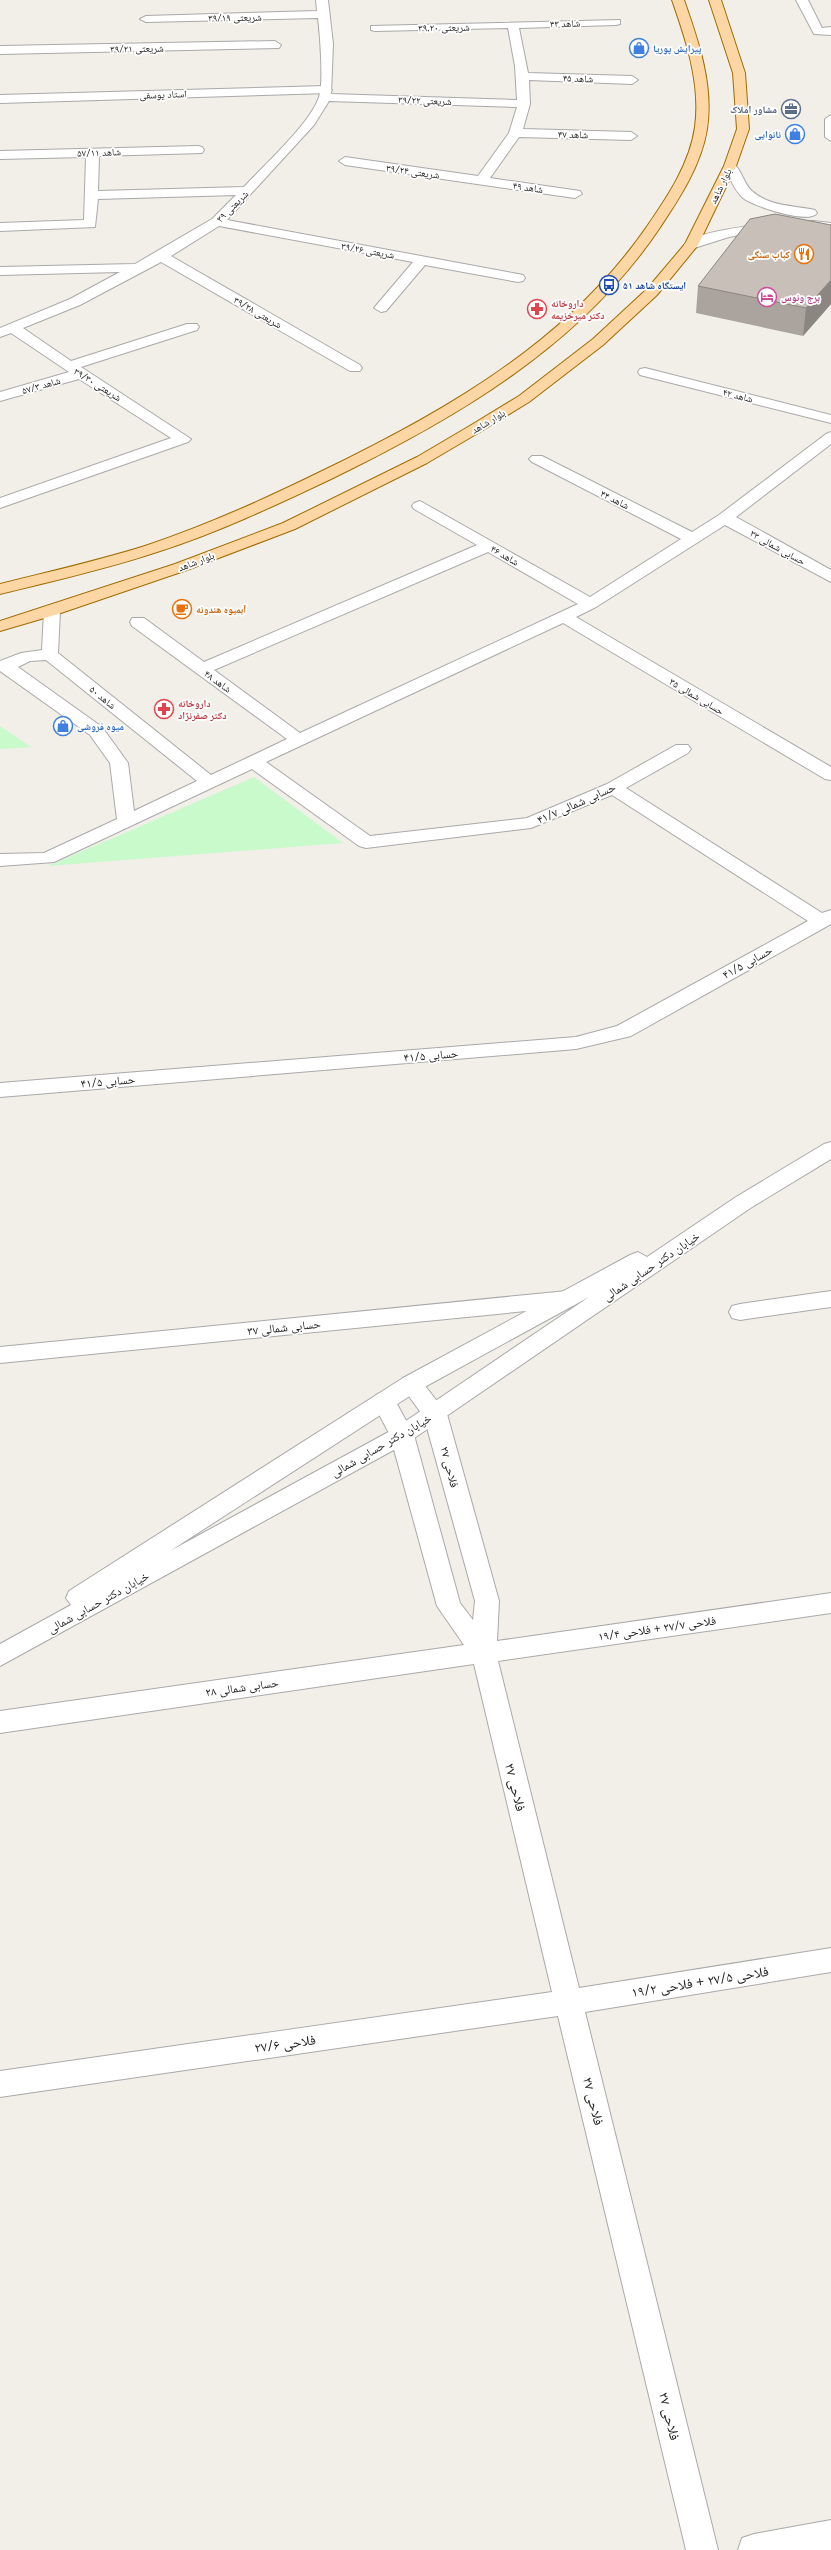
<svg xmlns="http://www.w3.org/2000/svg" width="831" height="2550" font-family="Lato,'Noto Naskh Arabic',sans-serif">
<rect width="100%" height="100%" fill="#f2efe9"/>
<!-- park -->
<g fill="#c8facc">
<path d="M 0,726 L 31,747 L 0,749 Z"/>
<path d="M 254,777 L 343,843 L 48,866 Z"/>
</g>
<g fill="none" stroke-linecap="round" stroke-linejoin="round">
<defs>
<g id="minor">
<path d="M 316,0 L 328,0 L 333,44 L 331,94 L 517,100 L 515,66 L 508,28 L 375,31 L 371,30 L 371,26 L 620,20 L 620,24 L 616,25 L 519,28 L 528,73 L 632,76 L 638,80 L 632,84 L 529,80 L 530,104 L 523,129 L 631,132 L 637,136 L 631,140 L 519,137 L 490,178 L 580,191 L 582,194 L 575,198 L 345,165 L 339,161 L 345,157 L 478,176 L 509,133 L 517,107 L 329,101 L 314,125 L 227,220 L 518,274 L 523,275 L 525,278 L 523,281 L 518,282 L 425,265 L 386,311 L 381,312 L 374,308 L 413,262 L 219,226 L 171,256 L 360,365 L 362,368 L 360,371 L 350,371 L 161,262 L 80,305 L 23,328 L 71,361 L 187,324 L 197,324 L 199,327 L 197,330 L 81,367 L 191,439 L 188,442 L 0,508 L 0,498 L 171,438 L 79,379 L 0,401 L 0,392 L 69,372 L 11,333 L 0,337 L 0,328 L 70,299 L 120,272 L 0,275 L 0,267 L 135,264 L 212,219 L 236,195 L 98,199 L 95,227 L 0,231 L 0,223 L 84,220 L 86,157 L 0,159 L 0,151 L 198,146 L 202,147 L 204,150 L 202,153 L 99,156 L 98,191 L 244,187 C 264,165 310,124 319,97 C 324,82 320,35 318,18 L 146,22 L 140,19 L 146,16 L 317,11 Z"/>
<path d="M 796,0 L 808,0 L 822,28 L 831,27 L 831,35 L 814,34 Z"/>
<path d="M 275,41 L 281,45 L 279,48 L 0,54 L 0,46 Z"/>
<path d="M 831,115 L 831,141 L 825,137 L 825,119 Z"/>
<path d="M 645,368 L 831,415 L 831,423 L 640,375 L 638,372 L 640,369 Z"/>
<path d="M 831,432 L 831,444 L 736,517 L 831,570 L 831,582 L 725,525 L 596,607 L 576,617 L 831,767 L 831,780 L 825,779 L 563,623 L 266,762 L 370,836 L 527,818 L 607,784 L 676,745 L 688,745 L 691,749 L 688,753 L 626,788 L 822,913 L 831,910 L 831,924 L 631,1036 L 576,1049 L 0,1097 L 0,1083 L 576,1037 L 617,1026 L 808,921 L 612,795 L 531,828 L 366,848 L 359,846 L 252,769 L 54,862 L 0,866 L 0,854 L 44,853 L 117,819 L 110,763 L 90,735 L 0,671 L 0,661 L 21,653 L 42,650 L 44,611 L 52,606 L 58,608 L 60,611 L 58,653 L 211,775 L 287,739 L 132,626 L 130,622 L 132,618 L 144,618 L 204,662 L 477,545 L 414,509 L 412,506 L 414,503 L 420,501 L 590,597 L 681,539 L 532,462 L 529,459 L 532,456 L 542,456 L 692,532 L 719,515 L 826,434 ZM 488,552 L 578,604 L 300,733 L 214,670 ZM 46,660 L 197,781 L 134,811 L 128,763 L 102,727 L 18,667 L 30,661 Z"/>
<path d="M 567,1291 L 575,1293 L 578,1299 L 575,1305 L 567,1307 L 0,1363 L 0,1347 Z"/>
<path d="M 831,1291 L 831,1307 L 740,1320 L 732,1318 L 729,1312 L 732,1306 L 740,1304 Z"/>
<path d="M 411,1376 L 419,1378 L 447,1414 L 499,1601 L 497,1641 L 831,1593 L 831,1613 L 498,1661 L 579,1988 L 831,1948 L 831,1972 L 585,2012 L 718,2550 L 686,2550 L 558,2016 L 0,2097 L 0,2071 L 552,1992 L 474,1664 L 0,1733 L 0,1711 L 464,1645 L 437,1606 L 390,1435 L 372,1401 L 376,1395 L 384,1392 L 392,1395 L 414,1435 L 460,1603 L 473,1620 L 475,1601 L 424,1417 L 400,1384 L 403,1378 Z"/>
<path d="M 831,2520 L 831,2550 L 738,2550 L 742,2538 L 754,2534 Z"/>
</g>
<g id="tertiary">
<path d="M 326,86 L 332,90 L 330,93 L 0,103 L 0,95 Z"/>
<path d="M 730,162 C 741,165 743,184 752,191 C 770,207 793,205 815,210 L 817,213 C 809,225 753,206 743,198 C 733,189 730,177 724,166 Z"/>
<path d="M 813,221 L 831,223 L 831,231 L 795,229 L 760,231 L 729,237 L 691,249 L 684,245 C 696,228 791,221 813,221 Z"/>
<path d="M 831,1142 L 831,1159 L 752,1207 L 410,1441 L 0,1666 L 0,1644 L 71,1605 L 66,1598 L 69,1591 L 403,1378 L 630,1255 L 638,1252 L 647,1257 L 736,1197 L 824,1144 ZM 589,1297 L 394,1429 L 170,1551 L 419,1390 Z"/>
</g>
<g id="primary">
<path d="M 672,0 L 684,0 C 698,40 714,85 707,129 C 701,166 679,199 659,229 C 579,347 456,418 331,479 C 274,506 217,533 157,552 C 106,569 53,581 0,594 L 0,584 C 48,572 97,561 145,546 C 205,526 263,500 320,472 C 445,412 568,342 648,225 C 668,196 690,163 695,127 C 701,84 686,40 672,0 Z"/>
<path d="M 709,0 L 721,0 L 745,73 L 749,129 L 736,166 L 698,245 L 657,295 L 603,345 L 529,402 L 478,433 L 427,463 L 295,529 L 187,570 L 58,614 L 0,631 L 0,621 L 175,564 L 283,523 L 417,457 L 468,427 L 519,396 L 593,339 L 647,289 L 685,244 L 724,166 L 737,129 L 733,73 Z"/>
</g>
</defs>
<!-- minor casing -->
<use href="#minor" stroke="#a9a9a9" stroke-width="2"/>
<!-- tertiary casing -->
<use href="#tertiary" stroke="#a9a9a9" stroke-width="2"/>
<!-- primary casing -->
<use href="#primary" stroke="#a06b00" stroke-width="2"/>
<!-- minor -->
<use href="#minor" fill="#fff" fill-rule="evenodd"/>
<!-- tertiary -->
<use href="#tertiary" fill="#fff" fill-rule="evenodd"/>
<!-- primary -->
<use href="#primary" fill="#fcd6a4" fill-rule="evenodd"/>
</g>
<!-- wall -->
<path fill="#aba49e" d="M 831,225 L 831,304 L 803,336 L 696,313 L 698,286 Z"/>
<!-- shaded-wall -->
<path fill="#8b8681" d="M 831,280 L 831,304 L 803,336 L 806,308 Z"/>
<!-- building -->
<path fill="#c7bfb8" stroke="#8b8681" d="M 775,214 L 831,225 L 831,280 L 806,308 L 698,286 L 750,219 Z"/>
<!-- icons -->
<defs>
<symbol id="shop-ring" viewBox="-11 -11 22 22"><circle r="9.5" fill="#fff" stroke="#3f7fe0" stroke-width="1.5"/><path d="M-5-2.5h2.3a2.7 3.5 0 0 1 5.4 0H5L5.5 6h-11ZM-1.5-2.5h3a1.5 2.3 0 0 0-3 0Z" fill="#3f7fe0"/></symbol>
<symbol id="office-ring" viewBox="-11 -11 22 22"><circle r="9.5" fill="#fff" stroke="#5c6f8a" stroke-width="1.5"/><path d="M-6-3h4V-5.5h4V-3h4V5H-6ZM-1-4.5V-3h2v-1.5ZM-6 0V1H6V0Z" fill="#5c6f8a"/></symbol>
<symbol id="restaurant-ring" viewBox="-11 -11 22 22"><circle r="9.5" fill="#fff" stroke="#e8710a" stroke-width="1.5"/><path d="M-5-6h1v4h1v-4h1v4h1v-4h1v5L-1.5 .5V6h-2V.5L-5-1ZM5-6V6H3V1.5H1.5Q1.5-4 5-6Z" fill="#e8710a"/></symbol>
<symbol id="bus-ring" viewBox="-11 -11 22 22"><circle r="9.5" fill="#fff" stroke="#1a4fb4" stroke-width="1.5"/><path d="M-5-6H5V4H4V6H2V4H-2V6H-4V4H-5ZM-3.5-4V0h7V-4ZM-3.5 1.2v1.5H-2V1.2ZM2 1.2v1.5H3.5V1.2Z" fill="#1a4fb4"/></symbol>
<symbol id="hotel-ring" viewBox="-11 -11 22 22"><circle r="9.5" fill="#fff" stroke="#d1479c" stroke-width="1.5"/><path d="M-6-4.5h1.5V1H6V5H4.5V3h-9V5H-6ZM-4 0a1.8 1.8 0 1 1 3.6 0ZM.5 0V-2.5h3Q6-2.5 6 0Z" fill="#d1479c"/></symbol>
<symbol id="pharmacy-ring" viewBox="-11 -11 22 22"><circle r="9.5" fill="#fff" stroke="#e0444e" stroke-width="1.5"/><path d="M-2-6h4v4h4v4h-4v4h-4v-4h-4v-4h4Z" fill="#e0444e"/></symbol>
<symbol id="cafe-ring" viewBox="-11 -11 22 22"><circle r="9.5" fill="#fff" stroke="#e8710a" stroke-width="1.5"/><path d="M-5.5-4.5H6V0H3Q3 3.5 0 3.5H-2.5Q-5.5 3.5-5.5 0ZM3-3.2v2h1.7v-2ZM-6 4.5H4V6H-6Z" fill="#e8710a"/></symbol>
</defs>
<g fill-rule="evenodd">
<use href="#shop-ring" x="628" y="37" width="22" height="22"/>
<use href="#office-ring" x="780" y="98" width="22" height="22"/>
<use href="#shop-ring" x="784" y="123" width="22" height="22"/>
<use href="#restaurant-ring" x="793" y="243" width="22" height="22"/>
<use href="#bus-ring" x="598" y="274" width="22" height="22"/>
<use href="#hotel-ring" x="756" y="286" width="22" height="22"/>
<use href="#pharmacy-ring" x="526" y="298" width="22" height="22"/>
<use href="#cafe-ring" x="171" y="598" width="22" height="22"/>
<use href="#pharmacy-ring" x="153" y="698" width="22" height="22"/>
<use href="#shop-ring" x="52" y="715" width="22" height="22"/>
</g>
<g text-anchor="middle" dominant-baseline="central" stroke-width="3.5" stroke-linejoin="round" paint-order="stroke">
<!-- far-street labels -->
<g font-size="10" fill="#222" stroke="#fff">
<text transform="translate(235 17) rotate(-1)">شریعتی ۳۹/۱۹</text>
<text transform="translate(565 23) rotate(-2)">شاهد ۴۳</text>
<text transform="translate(444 27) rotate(-1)">شریعتی ۳۹.۲۰</text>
<text transform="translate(137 48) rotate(-1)">شریعتی ۳۹/۲۱</text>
<text transform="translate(578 78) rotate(2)">شاهد ۴۵</text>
<text transform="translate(163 94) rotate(-2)">استاد یوسفی</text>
<text transform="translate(425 100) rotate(2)">شریعتی ۳۹/۲۲</text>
<text transform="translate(573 134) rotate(1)">شاهد ۴۷</text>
<text transform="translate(99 152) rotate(-2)">شاهد ۵۷/۱۱</text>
<text transform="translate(413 171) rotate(8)">شریعتی ۳۹/۲۴</text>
<text transform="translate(720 186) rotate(-64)">بلوار شاهد</text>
<text transform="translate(528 187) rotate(8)">شاهد ۴۹</text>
<text transform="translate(232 206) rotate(-45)">شریعتی ۳۹</text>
<text transform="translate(368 250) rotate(10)">شریعتی ۳۹/۲۶</text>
<text transform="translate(258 312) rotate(30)">شریعتی ۳۹/۲۸</text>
<text transform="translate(98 384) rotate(32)">شریعتی ۳۹/۳۰</text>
<text transform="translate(41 385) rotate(-16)">شاهد ۵۷/۳</text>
<text transform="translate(738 395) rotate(14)">شاهد ۴۲</text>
<text transform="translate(488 421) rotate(-31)">بلوار شاهد</text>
<text transform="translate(615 499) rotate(27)">شاهد ۴۴</text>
<text transform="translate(778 547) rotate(29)">حسابی شمالی ۳۳</text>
<text transform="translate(505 555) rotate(30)">شاهد ۴۶</text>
<text transform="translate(196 561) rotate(-21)">بلوار شاهد</text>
<text transform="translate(218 681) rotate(36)">شاهد ۴۸</text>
<text transform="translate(697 696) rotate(31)">حسابی شمالی ۳۵</text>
<text transform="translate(103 697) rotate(39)">شاهد ۵۰</text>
</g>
<!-- far-shop labels -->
<g font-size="10" font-weight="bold" fill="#366cbe" stroke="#fff" text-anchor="start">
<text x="653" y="48">پیرایش پوریا</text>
<text x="781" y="134" text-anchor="end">نانوایی</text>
<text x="77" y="726">میوه فروشی</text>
</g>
<!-- far-service labels -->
<g font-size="10" font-weight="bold" fill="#4e5e75" stroke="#fff" text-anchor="end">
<text x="777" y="109">مشاور املاک</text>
</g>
<!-- far-food labels -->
<g font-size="10" font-weight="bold" fill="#c56008" stroke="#fff" text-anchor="end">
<text x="790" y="254">کباب سنگی</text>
<text x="196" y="609" text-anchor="start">آبمیوه هندونه</text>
</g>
<!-- far-transit labels -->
<g font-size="10" font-weight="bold" fill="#164399" stroke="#fff" text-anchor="start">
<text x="623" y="285">ایستگاه شاهد ۵۱</text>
</g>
<!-- far-hotel labels -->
<g font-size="10" font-weight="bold" fill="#b23c85" stroke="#fff" text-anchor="start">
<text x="781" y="297">برج ونوس</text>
</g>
<!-- far-health labels -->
<g font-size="10" font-weight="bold" fill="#be3a42" stroke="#fff" text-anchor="start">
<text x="551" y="303">داروخانه<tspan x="551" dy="12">دکتر میرخزیمه</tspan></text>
<text x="178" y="703">داروخانه<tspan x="178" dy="12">دکتر صفرنژاد</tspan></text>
</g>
<!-- street labels -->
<g font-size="12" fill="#222" stroke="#fff">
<text transform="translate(576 803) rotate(-24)">حسابی شمالی ۴۱/۷</text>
<text transform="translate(747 962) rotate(-29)">حسابی ۴۱/۵</text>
<text transform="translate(431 1055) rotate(-5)">حسابی ۴۱/۵</text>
<text transform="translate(108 1081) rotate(-5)">حسابی ۴۱/۵</text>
<text transform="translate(651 1266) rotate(-34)">خیابان دکتر حسابی شمالی</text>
<text transform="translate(284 1327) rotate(-6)">حسابی شمالی ۳۷</text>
<text transform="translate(381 1445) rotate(-30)">خیابان دکتر حسابی شمالی</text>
<text transform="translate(450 1467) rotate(75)">فلاحی ۲۷</text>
<text transform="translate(98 1602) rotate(-29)">خیابان دکتر حسابی شمالی</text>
<text transform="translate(657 1628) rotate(-8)">فلاحی ۲۷/۷ + فلاحی ۱۹/۴</text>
<text transform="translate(242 1687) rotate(-8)">حسابی شمالی ۲۸</text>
</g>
<!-- near-street labels -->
<g font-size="14" fill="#222" stroke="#fff">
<text transform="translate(516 1787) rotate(76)">فلاحی ۲۷</text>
<text transform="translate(700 1981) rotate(-9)">فلاحی ۲۷/۵ + فلاحی ۱۹/۲</text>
<text transform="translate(285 2043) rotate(-8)">فلاحی ۲۷/۶</text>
<text transform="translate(594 2101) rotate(76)">فلاحی ۲۷</text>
<text transform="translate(670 2416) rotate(76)">فلاحی ۲۷</text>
</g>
</g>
</svg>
